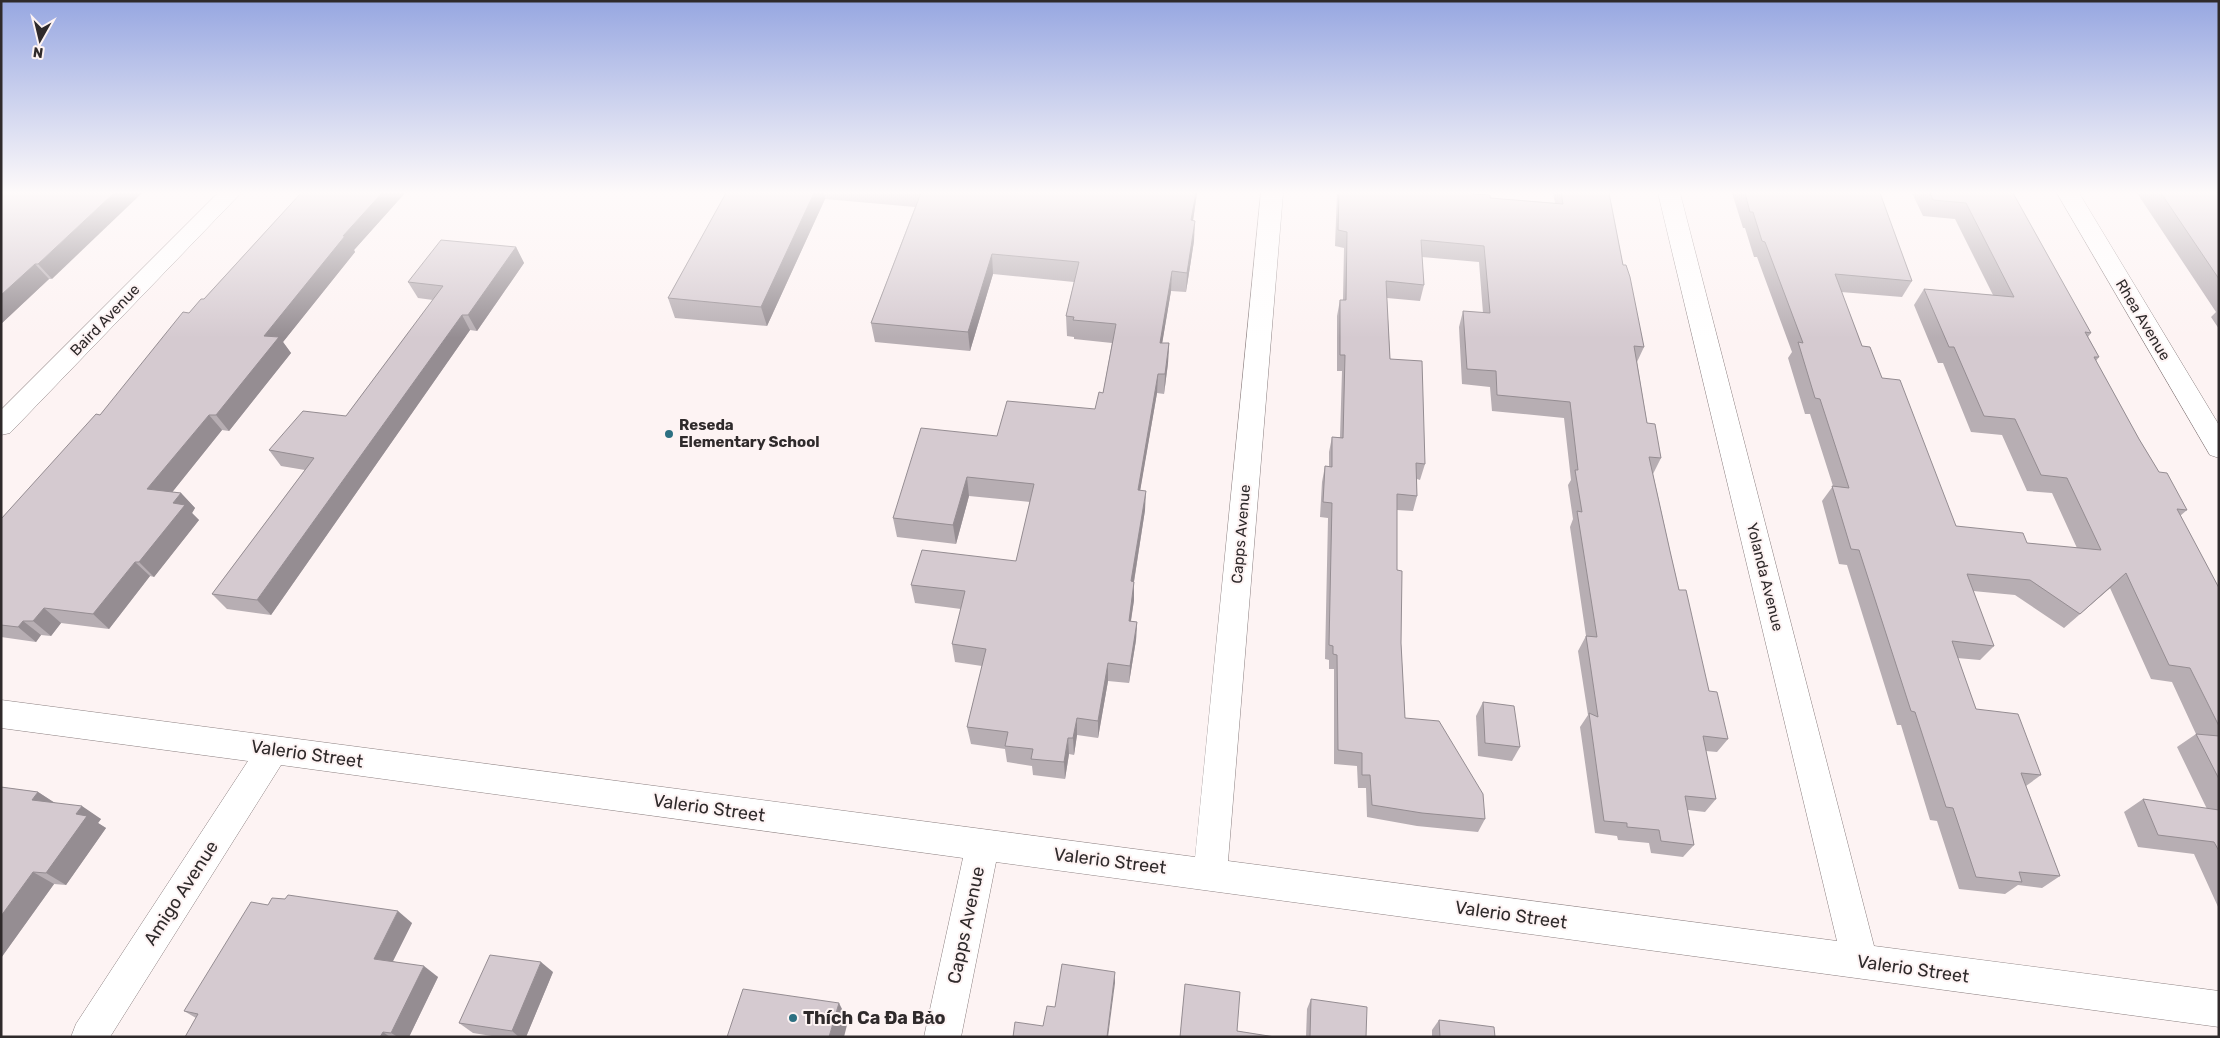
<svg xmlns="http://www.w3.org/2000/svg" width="2220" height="1038" font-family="Rubik,sans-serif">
<rect width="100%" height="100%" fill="#fdf3f3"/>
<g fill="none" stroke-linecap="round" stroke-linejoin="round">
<defs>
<g id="minor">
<path d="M 218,193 L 241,193 L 10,433 L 1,435 L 1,410 Z"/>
<path d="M 1261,193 L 1283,193 L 1228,861 L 1837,941 L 1658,193 L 1680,193 L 1874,946 L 2219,991 L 2219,1027 L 996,862 L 961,1037 L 924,1037 L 963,858 L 281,765 L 110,1037 L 71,1037 L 76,1024 L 248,761 L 1,728 L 1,700 L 1195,857 Z"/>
<path d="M 2057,193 L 2079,193 L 2219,425 L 2219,458 L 2210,455 Z"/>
</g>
</defs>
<!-- minor casing -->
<use href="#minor" stroke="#8c8081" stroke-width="1"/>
<!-- minor -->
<use href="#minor" fill="#fff" fill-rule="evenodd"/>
</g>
<!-- wall -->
<g fill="#b7aeb3">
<path d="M 1,193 L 52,279 L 49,279 L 1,324 Z"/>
<path d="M 301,193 L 405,193 L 354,250 L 355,252 L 283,342 L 291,353 L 229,431 L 222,430 L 172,492 L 181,493 L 195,508 L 192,513 L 199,520 L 154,577 L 150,576 L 109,629 L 61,623 L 51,636 L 41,635 L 36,642 L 1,637 L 1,519 L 100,415 L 189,313 L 204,299 Z"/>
<path d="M 726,193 L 1197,193 L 1193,221 L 1194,241 L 1186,292 L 1171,291 L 1162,343 L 1169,343 L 1168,363 L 1164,394 L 1157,393 L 1140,490 L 1145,510 L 1134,582 L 1134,600 L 1131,621 L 1137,622 L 1136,640 L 1129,683 L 1108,681 L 1098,738 L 1077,735 L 1074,755 L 1069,754 L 1065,779 L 1033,775 L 1032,766 L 1007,762 L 1005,749 L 971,744 L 967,727 L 982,666 L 955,662 L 952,644 L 961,609 L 915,603 L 911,585 L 1016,561 L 1030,502 L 969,496 L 956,544 L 897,537 L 893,518 L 997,436 L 1095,409 L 1103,393 L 1112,343 L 1074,339 L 1074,337 L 1067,336 L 1066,316 L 1074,282 L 993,274 L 970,351 L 875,342 L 871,323 L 915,207 L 825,199 L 767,326 L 675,318 L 668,298 Z"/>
<path d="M 1337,193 L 1473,193 L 1473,194 L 1490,198 L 1555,203 L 1553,193 L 1609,193 L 1623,265 L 1644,347 L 1637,362 L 1647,423 L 1661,458 L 1653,474 L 1670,551 L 1679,590 L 1709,691 L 1728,739 L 1717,752 L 1706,751 L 1716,799 L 1705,812 L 1688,810 L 1694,845 L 1683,857 L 1651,853 L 1649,843 L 1618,840 L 1617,836 L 1595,833 L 1580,727 L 1588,715 L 1578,651 L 1586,636 L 1570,527 L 1573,519 L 1568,485 L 1571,480 L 1564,418 L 1492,411 L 1490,387 L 1462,384 L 1459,327 L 1463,311 L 1483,313 L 1479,262 L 1422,257 L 1424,285 L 1420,301 L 1387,298 L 1390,359 L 1425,464 L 1420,480 L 1417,479 L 1417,496 L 1413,511 L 1397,510 L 1397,570 L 1405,718 L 1485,819 L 1478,832 L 1417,826 L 1367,817 L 1366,788 L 1358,788 L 1357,766 L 1334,764 L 1334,669 L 1329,669 L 1329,660 L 1325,659 L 1328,518 L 1320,517 L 1322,482 L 1325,466 L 1329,467 L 1329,452 L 1332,437 L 1340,437 L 1342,371 L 1337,371 L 1337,316 L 1340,300 L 1343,300 L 1344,248 L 1335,246 Z"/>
<path d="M 1732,193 L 1880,193 L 1912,281 L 1902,297 L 1841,292 L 1862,346 L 1882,378 L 1956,526 L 2027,543 L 2077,548 L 2052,493 L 2027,491 L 2002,435 L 1971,432 L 1943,363 L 1938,363 L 1914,305 L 1924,289 L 1993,295 L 1955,219 L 1923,216 L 1912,193 L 2013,193 L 2091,333 L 2088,337 L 2099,357 L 2096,361 L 2139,439 L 2159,472 L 2187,510 L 2180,516 L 2219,588 L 2219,909 L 2194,854 L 2138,847 L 2124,812 L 2143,799 L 2207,809 L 2177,747 L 2196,734 L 2172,682 L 2151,679 L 2110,588 L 2064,628 L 2015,595 L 1973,591 L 1994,646 L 1980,660 L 1957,658 L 1976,709 L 2041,775 L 2026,786 L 2060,876 L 2042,888 L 2018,885 L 2005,894 L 1959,889 L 1937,821 L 1930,820 L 1901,725 L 1897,725 L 1847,565 L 1839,564 L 1822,501 L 1833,486 L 1810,414 L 1805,414 L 1788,358 L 1792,352 L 1757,257 L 1754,257 L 1745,228 L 1743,228 Z"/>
<path d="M 2137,193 L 2219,193 L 2219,329 L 2211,317 L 2216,312 Z"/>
<path d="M 516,247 L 524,263 L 477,331 L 470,330 L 271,615 L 227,609 L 212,594 L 305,470 L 281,466 L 269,450 L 346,416 L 433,300 L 418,298 L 408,282 Z"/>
<path d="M 1483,702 L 1520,747 L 1512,761 L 1478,756 L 1476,716 Z"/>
<path d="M 1,787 L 38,792 L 55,803 L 101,819 L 98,823 L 106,828 L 66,885 L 54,884 L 1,958 Z"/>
<path d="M 268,905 L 412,923 L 393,961 L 438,977 L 409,1037 L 185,1037 L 196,1018 L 184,1011 Z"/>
<path d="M 553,972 L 526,1037 L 498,1037 L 473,1033 L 459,1023 Z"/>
<path d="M 1185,984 L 1237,1031 L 1275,1037 L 1180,1037 Z"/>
<path d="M 1311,999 L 1366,1037 L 1306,1037 L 1307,1009 Z"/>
<path d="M 1439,1020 L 1495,1037 L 1432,1037 L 1432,1030 Z"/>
</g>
<!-- shaded-wall -->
<g fill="#958d92">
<path d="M 114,193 L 142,193 L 52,279 L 38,264 Z"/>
<path d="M 382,193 L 405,193 L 354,250 L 355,252 L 283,342 L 291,353 L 229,431 L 216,415 L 264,336 L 343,236 Z"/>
<path d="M 814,193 L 824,193 L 825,199 L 767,326 L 761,307 Z"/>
<path d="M 1196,193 L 1197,193 L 1190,240 L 1191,220 Z"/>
<path d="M 1195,221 L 1194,241 L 1186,292 L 1187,273 Z"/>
<path d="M 516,247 L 524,263 L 477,331 L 468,315 Z"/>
<path d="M 992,254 L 993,274 L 970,351 L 968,332 Z"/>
<path d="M 35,264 L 49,279 L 1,324 L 1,295 Z"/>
<path d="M 1172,271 L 1171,291 L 1159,362 L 1160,343 Z"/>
<path d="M 462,315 L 470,330 L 271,615 L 257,600 Z"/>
<path d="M 1169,343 L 1168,363 L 1164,394 L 1165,374 Z"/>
<path d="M 1158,374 L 1157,393 L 1137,509 L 1138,490 Z"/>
<path d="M 209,415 L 222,430 L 162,505 L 147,489 Z"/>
<path d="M 967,477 L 969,496 L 956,544 L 953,525 Z"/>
<path d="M 1146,491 L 1145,510 L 1131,600 L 1131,581 Z"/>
<path d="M 181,493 L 195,508 L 192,513 L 199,520 L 154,577 L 139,562 L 173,503 Z"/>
<path d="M 135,562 L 150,576 L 109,629 L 93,614 Z"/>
<path d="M 2126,573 L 2110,588 L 2064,628 L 2080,614 Z"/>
<path d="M 1134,582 L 1134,600 L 1128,639 L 1129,621 Z"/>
<path d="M 44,608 L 61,623 L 51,636 L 33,621 Z"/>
<path d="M 23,621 L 41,635 L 36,642 L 18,627 Z"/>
<path d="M 1137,622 L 1136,640 L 1129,683 L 1130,666 Z"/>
<path d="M 1108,663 L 1108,681 L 1098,738 L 1098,721 Z"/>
<path d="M 1077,718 L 1077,735 L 1074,755 L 1073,738 Z"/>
<path d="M 1068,738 L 1069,754 L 1065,779 L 1064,762 Z"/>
<path d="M 38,792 L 58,805 L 32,800 Z"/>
<path d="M 82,806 L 101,819 L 98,823 L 106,828 L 66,885 L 46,873 L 76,814 Z"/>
<path d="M 33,872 L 54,884 L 1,958 L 1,916 Z"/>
<path d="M 398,911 L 412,923 L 389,969 L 374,959 Z"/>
<path d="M 541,962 L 553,972 L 526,1037 L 519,1037 L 512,1031 Z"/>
<path d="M 424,966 L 438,977 L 409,1037 L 398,1037 L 391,1033 Z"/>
<path d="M 1115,972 L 1115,983 L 1108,1037 L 1107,1037 Z"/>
<path d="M 839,1003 L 848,1021 L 844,1037 L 829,1037 Z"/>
<path d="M 383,1032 L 390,1037 L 380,1037 Z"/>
</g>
<!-- building -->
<g fill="#d5cad0" stroke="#958d92">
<path d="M 1,193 L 114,193 L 38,264 L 35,264 L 1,295 Z"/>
<path d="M 301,193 L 382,193 L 343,236 L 345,236 L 264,336 L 279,337 L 216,415 L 209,415 L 147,489 L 181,493 L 173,503 L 185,505 L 139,562 L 135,562 L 93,614 L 44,608 L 33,621 L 23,621 L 18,627 L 1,625 L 1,519 L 96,414 L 100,415 L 183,312 L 189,313 L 201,299 L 204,299 Z"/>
<path d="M 726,193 L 814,193 L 761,307 L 668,298 Z"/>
<path d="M 921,193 L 1196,193 L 1191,220 L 1195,221 L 1187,273 L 1172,271 L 1160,343 L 1169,343 L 1165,374 L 1158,374 L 1138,490 L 1146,491 L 1131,581 L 1134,582 L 1129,621 L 1137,622 L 1130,666 L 1108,663 L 1098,721 L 1077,718 L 1073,738 L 1068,738 L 1064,762 L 1031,759 L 1033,749 L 1005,746 L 1008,732 L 967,727 L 986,649 L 952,644 L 965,591 L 911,585 L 922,550 L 1016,561 L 1034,484 L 967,477 L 953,525 L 893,518 L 921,428 L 997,436 L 1007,401 L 1095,409 L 1099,392 L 1103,393 L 1116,324 L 1073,320 L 1074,317 L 1066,316 L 1079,262 L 992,254 L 968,332 L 871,323 Z"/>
<path d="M 1339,193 L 1473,193 L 1473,194 L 1490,195 L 1490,198 L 1563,204 L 1561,193 L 1609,193 L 1623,265 L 1626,265 L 1630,277 L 1644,347 L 1634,346 L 1647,423 L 1655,424 L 1661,458 L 1649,457 L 1670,551 L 1679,590 L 1686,590 L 1709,691 L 1717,692 L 1728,739 L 1703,736 L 1716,799 L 1685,796 L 1694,845 L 1661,841 L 1659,830 L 1627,827 L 1627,823 L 1604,821 L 1589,713 L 1598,717 L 1586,636 L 1597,637 L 1577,511 L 1582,512 L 1575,470 L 1578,470 L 1570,402 L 1497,395 L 1496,371 L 1467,369 L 1463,311 L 1490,313 L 1484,246 L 1421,240 L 1424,285 L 1386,281 L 1390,359 L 1422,361 L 1425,464 L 1416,463 L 1417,496 L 1397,494 L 1397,570 L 1402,571 L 1401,643 L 1405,718 L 1439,721 L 1483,794 L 1485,819 L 1422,813 L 1372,805 L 1370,775 L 1362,775 L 1362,753 L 1338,750 L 1337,655 L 1333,654 L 1333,646 L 1329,645 L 1332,503 L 1323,502 L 1325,466 L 1332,467 L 1332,437 L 1343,438 L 1345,355 L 1340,355 L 1340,300 L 1346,300 L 1347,232 L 1338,230 Z"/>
<path d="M 1745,193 L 1880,193 L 1912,281 L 1835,274 L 1862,346 L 1870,347 L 1882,378 L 1900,380 L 1956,526 L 2023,533 L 2027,543 L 2101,550 L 2067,478 L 2041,475 L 2015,419 L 1984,416 L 1954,347 L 1949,347 L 1924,289 L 2014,297 L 1966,203 L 1933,200 L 1930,193 L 2013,193 L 2091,333 L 2085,332 L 2099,357 L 2094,357 L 2139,439 L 2159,472 L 2167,473 L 2187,510 L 2177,509 L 2219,588 L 2219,726 L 2190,668 L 2169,665 L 2126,573 L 2080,614 L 2030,580 L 1967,574 L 1994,646 L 1952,641 L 1976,709 L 2018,714 L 2041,775 L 2021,773 L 2060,876 L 2019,872 L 2022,882 L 1976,877 L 1953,808 L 1946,807 L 1915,712 L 1911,711 L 1859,550 L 1851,549 L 1832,486 L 1849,488 L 1820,399 L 1815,398 L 1798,342 L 1803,343 L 1765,242 L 1762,241 L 1753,212 L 1750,212 Z"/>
<path d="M 2161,193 L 2219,193 L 2219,279 Z"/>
<path d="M 441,240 L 516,247 L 468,315 L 462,315 L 257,600 L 212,594 L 314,458 L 269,450 L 303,411 L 346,416 L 443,286 L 408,282 Z"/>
<path d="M 1483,702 L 1514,706 L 1520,747 L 1485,743 Z"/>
<path d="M 2196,734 L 2219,736 L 2219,779 Z"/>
<path d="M 1,787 L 38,792 L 32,800 L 82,806 L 76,814 L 87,816 L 46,873 L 33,872 L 1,916 Z"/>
<path d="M 2143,799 L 2219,810 L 2219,851 L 2214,842 L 2158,835 Z"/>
<path d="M 288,895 L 398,911 L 374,959 L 424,966 L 391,1033 L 383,1032 L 380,1037 L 185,1037 L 198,1014 L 184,1011 L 251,902 L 268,905 L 272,898 L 285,899 Z"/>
<path d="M 490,955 L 541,962 L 512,1031 L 459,1023 Z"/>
<path d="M 1062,964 L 1115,972 L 1107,1037 L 1013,1037 L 1015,1022 L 1043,1026 L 1047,1006 L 1055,1007 Z"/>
<path d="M 1185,984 L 1240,992 L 1237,1031 L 1275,1037 L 1180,1037 Z"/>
<path d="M 743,989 L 839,1003 L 829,1037 L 727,1037 Z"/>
<path d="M 1311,999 L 1367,1007 L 1366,1037 L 1310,1037 Z"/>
<path d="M 1439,1020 L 1494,1027 L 1495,1037 L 1440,1037 Z"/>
</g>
<!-- sky -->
<linearGradient id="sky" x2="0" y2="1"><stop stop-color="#97a7e1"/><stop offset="0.57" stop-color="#fefafa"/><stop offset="1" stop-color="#fefafa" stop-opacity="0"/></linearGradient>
<rect width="2220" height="338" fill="url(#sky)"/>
<!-- markers -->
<g fill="#2d7082" stroke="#fdf3f3" stroke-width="2">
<circle cx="669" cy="434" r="5"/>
<circle cx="793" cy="1018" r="5"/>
</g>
<g text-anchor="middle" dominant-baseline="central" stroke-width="4" stroke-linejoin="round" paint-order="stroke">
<!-- street labels -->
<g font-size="15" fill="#2f2a2b" stroke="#fdf3f3">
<text transform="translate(105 320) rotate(-46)">Baird Avenue</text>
<text transform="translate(2143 320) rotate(59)">Rhea Avenue</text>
<text transform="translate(1241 534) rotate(-85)">Capps Avenue</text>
<text transform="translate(1765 577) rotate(76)">Yolanda Avenue</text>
</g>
<!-- poi labels -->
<g font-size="15" font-weight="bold" fill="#2f2a2b" stroke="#fdf3f3" text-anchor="start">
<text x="679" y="425">Reseda<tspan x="679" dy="17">Elementary School</tspan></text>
</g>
<!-- near-street labels -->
<g font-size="18" fill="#2f2a2b" stroke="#fdf3f3">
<text transform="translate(307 754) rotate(8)">Valerio Street</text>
<text transform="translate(709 808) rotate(8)">Valerio Street</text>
<text transform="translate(1110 861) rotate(7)">Valerio Street</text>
<text transform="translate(181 893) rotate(-57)">Amigo Avenue</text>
<text transform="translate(1511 915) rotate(8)">Valerio Street</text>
<text transform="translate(966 925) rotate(-78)">Capps Avenue</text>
<text transform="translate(1913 969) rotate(8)">Valerio Street</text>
</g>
<!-- near-poi labels -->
<g font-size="18" font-weight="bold" fill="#2f2a2b" stroke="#fdf3f3" text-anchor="start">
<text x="803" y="1018">Thích Ca Đa Bảo</text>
</g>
</g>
<!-- border -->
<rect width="2220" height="1038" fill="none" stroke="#2f2a2b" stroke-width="5"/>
<!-- north arrow -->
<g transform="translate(40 40) rotate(188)" stroke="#fdf3f3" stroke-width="4" paint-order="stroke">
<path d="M0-4L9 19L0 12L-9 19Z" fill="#2f2a2b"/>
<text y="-8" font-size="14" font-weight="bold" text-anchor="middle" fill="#2f2a2b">N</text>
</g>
</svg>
